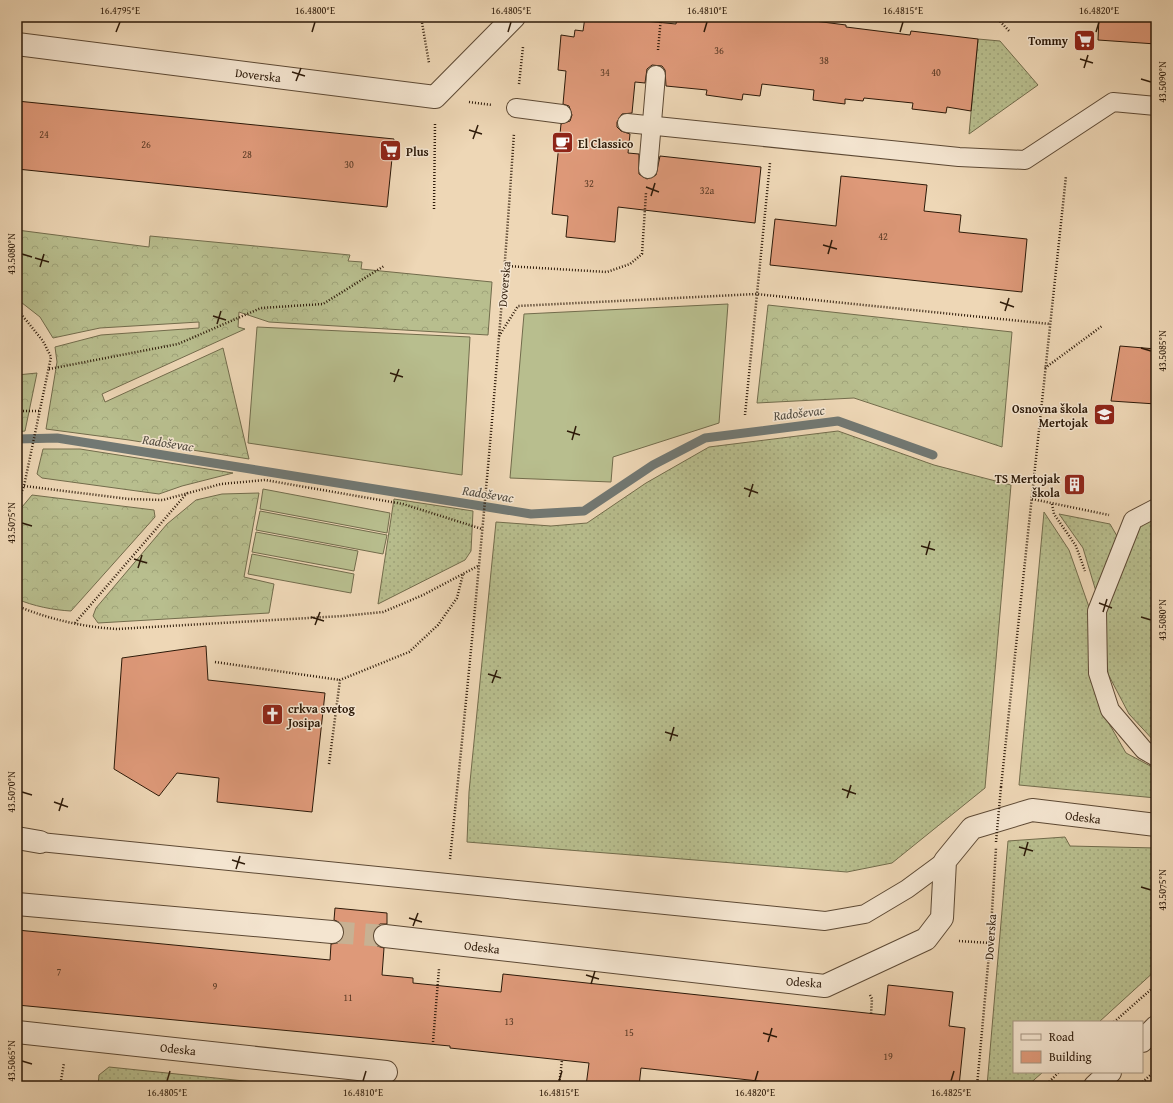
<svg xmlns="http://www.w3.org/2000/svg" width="1173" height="1103" font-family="'Gentium Book Plus',serif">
<defs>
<pattern id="grass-dots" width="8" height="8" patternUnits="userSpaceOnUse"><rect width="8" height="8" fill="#b8be8e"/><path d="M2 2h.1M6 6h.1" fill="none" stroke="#9ea379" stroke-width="1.8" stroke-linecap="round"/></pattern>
<pattern id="forest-crowns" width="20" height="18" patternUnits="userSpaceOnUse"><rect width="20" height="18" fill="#b8be8e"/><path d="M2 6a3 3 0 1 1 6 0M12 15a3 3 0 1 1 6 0" fill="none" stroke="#9ea379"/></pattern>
</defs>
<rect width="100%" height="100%" fill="#eed7b6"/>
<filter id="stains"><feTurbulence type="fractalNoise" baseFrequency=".005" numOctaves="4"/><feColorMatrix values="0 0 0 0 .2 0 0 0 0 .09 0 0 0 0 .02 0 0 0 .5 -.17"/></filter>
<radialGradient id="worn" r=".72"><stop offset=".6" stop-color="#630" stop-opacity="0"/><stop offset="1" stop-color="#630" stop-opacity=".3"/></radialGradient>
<!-- grass -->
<g fill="url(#grass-dots)" stroke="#726c4c">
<path d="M 978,39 L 1000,41 L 1038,85 L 969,134 Z"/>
<path d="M 838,431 L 934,465 L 1011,485 L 985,788 L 892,863 L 847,872 L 467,842 L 469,792 L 496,522 L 551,526 L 587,523 L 646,483 L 709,447 Z"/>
<path d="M 394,499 L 473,511 L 471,551 L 465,560 L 378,604 Z"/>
<path d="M 1044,512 L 1069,550 L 1089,607 L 1089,668 L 1100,708 L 1126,753 L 1156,769 L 1156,798 L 1019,785 Z"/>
<path d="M 1059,514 L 1110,524 L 1117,536 L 1097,595 L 1083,548 Z"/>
<path d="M 1156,514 L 1156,743 L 1129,714 L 1108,674 L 1103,612 L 1137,524 Z"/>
<path d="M 1065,837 L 1070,846 L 1156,848 L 1156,970 L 1099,1022 L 1014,1022 L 1014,1072 L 1043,1072 L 1027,1086 L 987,1086 L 1008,841 Z"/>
<path d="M 109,1067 L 283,1085 L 98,1086 L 99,1075 Z"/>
</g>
<!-- forest -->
<g fill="url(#forest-crowns)" stroke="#726c4c">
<path d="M 17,230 L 149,247 L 150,236 L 350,255 L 348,261 L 362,262 L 361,269 L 492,282 L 488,335 L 269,322 L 239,312 L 238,327 L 245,329 L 102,394 L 105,402 L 223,348 L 249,459 L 129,440 L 46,429 L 57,362 L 55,347 L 101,335 L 199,328 L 199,322 L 100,328 L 53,338 L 40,317 L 17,299 Z"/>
<path d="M 768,305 L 1012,332 L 1002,447 L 854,398 L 757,403 Z"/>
<path d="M 37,373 L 25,431 L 17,432 L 17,375 Z"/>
<path d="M 43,449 L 80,449 L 233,473 L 182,486 L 159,494 L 42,478 L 37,474 Z"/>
<path d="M 259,493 L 244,577 L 274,584 L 269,613 L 98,623 L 93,616 L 96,608 L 167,524 L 196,500 L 222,494 Z"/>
<path d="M 32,495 L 154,510 L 155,517 L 71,611 C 53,610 33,606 17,599 L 17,513 Z"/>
</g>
<!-- pitch -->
<g fill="#b8be8e" stroke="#726c4c">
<path d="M 728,304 L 719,423 L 613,457 L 611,482 L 510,478 L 524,314 Z"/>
<path d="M 257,327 L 470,337 L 462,475 L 248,443 Z"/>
<path d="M 263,489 L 390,513 L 387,533 L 260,509 Z"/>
<path d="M 260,511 L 387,535 L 383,554 L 256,530 Z"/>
<path d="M 256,532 L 358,551 L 354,571 L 252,552 Z"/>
<path d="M 252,554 L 354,574 L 351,593 L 248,574 Z"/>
</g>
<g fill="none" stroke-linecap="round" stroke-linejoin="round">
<!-- stream -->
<path stroke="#717873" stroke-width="9" d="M 17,439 L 57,438 L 531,514 L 584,511 L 653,465 L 705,438 L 838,421 L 933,455"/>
</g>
<!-- building -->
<g fill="#de9979" stroke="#2d1a09">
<path d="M 585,17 L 604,17 L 676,24 L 677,17 L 783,17 L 846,25 L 846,27 L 910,35 L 911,31 L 978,39 L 971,111 L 947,107 L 946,113 L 912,109 L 913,103 L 864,98 L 863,101 L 845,99 L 845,104 L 813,100 L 814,90 L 762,84 L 760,96 L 743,94 L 742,100 L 706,95 L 707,90 L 666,86 L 665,70 L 662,66 L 652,65 L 647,69 L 645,83 L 635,82 L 632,113 L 622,114 L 617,122 L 617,127 L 621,131 L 630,134 L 628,153 L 639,154 L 639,174 L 647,179 L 656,175 L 660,156 L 761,167 L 755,223 L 618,207 L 615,242 L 566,237 L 568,216 L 552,214 L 561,124 L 570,121 L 572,115 L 569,106 L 563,104 L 566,71 L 558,70 L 561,35 L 574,37 L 575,30 L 583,31 Z"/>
<path d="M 1099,17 L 1156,17 L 1156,44 L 1098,40 Z"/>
<path d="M 17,101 L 394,139 L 387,207 L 17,169 Z"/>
<path d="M 841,176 L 927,185 L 924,211 L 961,215 L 959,232 L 1027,239 L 1022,292 L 770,265 L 775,219 L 836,226 Z"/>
<path d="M 1120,346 L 1156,349 L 1156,404 L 1111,401 Z"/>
<path d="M 206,646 L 208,680 L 325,693 L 312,812 L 217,802 L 219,778 L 177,773 L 159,796 L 114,769 L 122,658 Z"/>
<path d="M 335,908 L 387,913 L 387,924 L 380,924 L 375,928 L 373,935 L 373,941 L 377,946 L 384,948 L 382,975 L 413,978 L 413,983 L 501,992 L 503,974 L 885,1015 L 888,985 L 953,992 L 949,1026 L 965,1028 L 959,1086 L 803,1086 L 641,1068 L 639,1086 L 586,1086 L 589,1063 L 450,1048 L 450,1046 L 17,1005 L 17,930 L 330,960 L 331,944 L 338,943 L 342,939 L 344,933 L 343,926 L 339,922 L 334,920 Z"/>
</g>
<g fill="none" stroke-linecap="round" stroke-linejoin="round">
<!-- street-tunnel -->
<path stroke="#c7b193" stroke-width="22" stroke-dasharray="22 11" stroke-linecap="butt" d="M 332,932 L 385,936"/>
<defs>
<g id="lane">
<path d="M 516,108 L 562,114"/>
<path d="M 627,123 L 959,157 L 1025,160 L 1113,102 L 1156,106"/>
<path d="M 648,169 L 656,75"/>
<path d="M 1156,508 L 1133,520 L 1097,611 L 1098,673 L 1110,710 L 1144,750 L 1156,757"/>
<path d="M 40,842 L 825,921 L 865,914 L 907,889 L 945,861"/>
</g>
<g id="street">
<path d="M 17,44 L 435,97 L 514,17"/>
<path d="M 17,838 L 40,842"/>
<path d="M 17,904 L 332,932"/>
<path d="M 385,936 L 825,986 L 926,939 L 942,918 L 945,861 L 972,828 L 1032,810 L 1156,825"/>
<path d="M 17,1032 L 386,1072"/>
<path d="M 1142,1041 L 1156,1027"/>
<path d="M 1095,1086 L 1110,1072"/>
</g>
</defs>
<!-- lane casing -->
<use href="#lane" stroke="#5d4934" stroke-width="20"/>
<!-- street casing -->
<use href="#street" stroke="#5d4934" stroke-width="24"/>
<!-- path -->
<g stroke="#2d1a09" stroke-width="2.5" stroke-dasharray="1 2" stroke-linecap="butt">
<path d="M 421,17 L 429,63"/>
<path d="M 996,17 L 1010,32"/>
<path d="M 658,50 L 661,17"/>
<path d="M 519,84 L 523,47"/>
<path d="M 469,102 L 492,105"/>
<path d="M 434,209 L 435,124"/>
<path d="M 506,266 L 607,272 L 630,264 L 642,254 L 646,193"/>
<path d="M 17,309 L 43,341 L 51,357 L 24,486 L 17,503"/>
<path d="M 499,336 L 518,306 L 756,294 L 1050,324"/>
<path d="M 1045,368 L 1102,326"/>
<path d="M 49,369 L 178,344 L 261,308 L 323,304 L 384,266"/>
<path d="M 17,411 L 40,411"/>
<path d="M 745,415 L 770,163"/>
<path d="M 24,486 L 129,499 L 163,500 L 221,484 L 265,480 L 403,504 L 482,529"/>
<path d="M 1032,499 L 1109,515"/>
<path d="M 1052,504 L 1054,514 L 1076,546 L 1085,571"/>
<path d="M 17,606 C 49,619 82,627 117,629 L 343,616 L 383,612 L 423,595 L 478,566"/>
<path d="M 75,623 L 187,493"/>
<path d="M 215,662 L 340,680"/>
<path d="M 329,764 L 340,680 L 409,652 L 438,625 L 457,598 L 463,574"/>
<path d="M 1001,787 L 1066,176"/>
<path d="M 450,859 C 475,617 498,375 514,133"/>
<path d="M 959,941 L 990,943"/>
<path d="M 870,995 L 872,999 L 871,1014"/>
<path d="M 1114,1022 L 1156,985"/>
<path d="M 433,1042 L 439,969"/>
<path d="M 60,1086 L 64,1063"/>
<path d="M 559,1086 L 562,1060"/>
<path d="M 977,1086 L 990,943 L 996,848"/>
<path d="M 1045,1086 L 1059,1072"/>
<path d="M 1138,1086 L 1156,1070"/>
</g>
<!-- lane -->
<use href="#lane" stroke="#f4e5d0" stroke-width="18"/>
<!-- street -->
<use href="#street" stroke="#f4e5d0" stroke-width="22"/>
<!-- path-bridge -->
<path stroke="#2d1a09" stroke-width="2.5" stroke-dasharray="1 2" stroke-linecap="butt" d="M 996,842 L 1001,787"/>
</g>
<!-- ticks -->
<path fill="none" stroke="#2d1a09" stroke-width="1.5" d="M 116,32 L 120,22M 312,32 L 315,22M 508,32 L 511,22M 704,32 L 707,22M 900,32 L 903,22M 1096,32 L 1099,22M 1080,59 L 1093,63M 1084,68 L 1088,55M 292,72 L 305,76M 1141,79 L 1151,82M 296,81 L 301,68M 469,130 L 482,134M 473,139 L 478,125M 646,187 L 659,192M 651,196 L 655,183M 823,245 L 837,249M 22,254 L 32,257M 828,254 L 832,240M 35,258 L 49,262M 40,267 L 44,254M 1000,302 L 1014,307M 1005,311 L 1009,298M 213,316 L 226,320M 217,324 L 221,311M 1141,348 L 1151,351M 390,373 L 403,377M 394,382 L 399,369M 567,431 L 580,435M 572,440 L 576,426M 744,488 L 758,493M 749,497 L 753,484M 22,523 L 32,526M 921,546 L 935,550M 926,555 L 930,541M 134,559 L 147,563M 138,568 L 142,555M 1099,603 L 1112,608M 1103,612 L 1107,599M 311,617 L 324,621M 1141,617 L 1151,620M 315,625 L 320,612M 488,674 L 501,678M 492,683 L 497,670M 665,732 L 678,736M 670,741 L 674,727M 842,789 L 856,794M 22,792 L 32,795M 847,798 L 851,785M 54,802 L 68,807M 59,811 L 63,798M 1019,847 L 1033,851M 1024,856 L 1028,842M 232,860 L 245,864M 236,869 L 240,856M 1141,887 L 1151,890M 409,918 L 422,922M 413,926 L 418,913M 586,975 L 599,979M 591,984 L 595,971M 763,1033 L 777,1037M 768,1042 L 772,1028M 22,1061 L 32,1064M 167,1081 L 170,1071M 363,1081 L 366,1071M 559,1081 L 562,1071M 755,1081 L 758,1071M 951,1081 L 954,1071"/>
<!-- icons -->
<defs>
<symbol id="supermarket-square" viewBox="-11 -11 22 22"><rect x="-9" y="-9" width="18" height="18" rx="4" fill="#8f2418" stroke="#f4e5d0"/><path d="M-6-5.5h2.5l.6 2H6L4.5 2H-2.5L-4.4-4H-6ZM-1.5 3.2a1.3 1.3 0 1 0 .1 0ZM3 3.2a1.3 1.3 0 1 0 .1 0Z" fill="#fff"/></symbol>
<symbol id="cafe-square" viewBox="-11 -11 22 22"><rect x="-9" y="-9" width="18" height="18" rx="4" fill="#8f2418" stroke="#f4e5d0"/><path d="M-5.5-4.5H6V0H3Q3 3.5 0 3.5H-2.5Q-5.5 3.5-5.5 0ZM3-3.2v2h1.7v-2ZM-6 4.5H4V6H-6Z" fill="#fff"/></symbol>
<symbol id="school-square" viewBox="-11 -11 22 22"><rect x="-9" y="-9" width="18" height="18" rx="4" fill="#8f2418" stroke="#f4e5d0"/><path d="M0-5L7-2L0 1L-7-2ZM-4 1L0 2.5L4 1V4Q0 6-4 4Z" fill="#fff"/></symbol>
<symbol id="building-square" viewBox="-11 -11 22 22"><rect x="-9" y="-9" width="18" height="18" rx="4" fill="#8f2418" stroke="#f4e5d0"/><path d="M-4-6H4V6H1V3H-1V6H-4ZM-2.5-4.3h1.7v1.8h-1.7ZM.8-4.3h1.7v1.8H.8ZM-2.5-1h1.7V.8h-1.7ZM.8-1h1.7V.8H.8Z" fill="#fff"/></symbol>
<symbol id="church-square" viewBox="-11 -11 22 22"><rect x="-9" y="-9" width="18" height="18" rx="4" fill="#8f2418" stroke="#f4e5d0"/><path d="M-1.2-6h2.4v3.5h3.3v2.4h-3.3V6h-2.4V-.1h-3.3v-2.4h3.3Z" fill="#fff"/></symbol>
</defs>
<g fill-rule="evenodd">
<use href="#supermarket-square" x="1072" y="28" width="25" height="25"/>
<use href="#cafe-square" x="550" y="130" width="25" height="25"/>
<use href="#supermarket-square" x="378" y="138" width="25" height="25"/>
<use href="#school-square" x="1092" y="402" width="25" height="25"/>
<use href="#building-square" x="1062" y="472" width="25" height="25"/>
<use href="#church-square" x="260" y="702" width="25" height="25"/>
</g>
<g text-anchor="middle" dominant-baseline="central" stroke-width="3" stroke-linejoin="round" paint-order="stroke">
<!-- number labels -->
<g font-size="10" fill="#593a25">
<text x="719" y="50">36</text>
<text x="824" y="60">38</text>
<text x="605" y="72">34</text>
<text x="936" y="72">40</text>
<text x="44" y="134">24</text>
<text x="146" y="144">26</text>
<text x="247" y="154">28</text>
<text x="349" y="164">30</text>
<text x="589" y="183">32</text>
<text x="707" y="190">32a</text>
<text x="883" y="236">42</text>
<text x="59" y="971">7</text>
<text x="215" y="986">9</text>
<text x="348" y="997">11</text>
<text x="509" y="1021">13</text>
<text x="629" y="1032">15</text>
<text x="888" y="1056">19</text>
</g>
<!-- poi labels -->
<g font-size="12" font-weight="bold" fill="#2d1a09" stroke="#f4e5d0" text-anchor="end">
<text x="1068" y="40">Tommy</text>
<text x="578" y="143" text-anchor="start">El Classico</text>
<text x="406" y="151" text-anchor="start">Plus</text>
<text x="1088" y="408">Osnovna škola<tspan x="1088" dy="14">Mertojak</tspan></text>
<text x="1060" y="478">TS Mertojak<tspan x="1060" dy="14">škola</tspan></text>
<text x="288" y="708" text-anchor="start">crkva svetog<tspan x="288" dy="14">Josipa</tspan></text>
</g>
<!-- street labels -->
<g font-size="12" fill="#2d1a09" stroke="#f4e5d0">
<text transform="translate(258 75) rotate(7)">Doverska</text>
<text transform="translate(504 284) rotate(-85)">Doverska</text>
<text transform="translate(1083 817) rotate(7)">Odeska</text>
<text transform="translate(990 937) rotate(-86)">Doverska</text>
<text transform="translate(482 947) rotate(7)">Odeska</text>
<text transform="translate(804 982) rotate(4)">Odeska</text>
<text transform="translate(178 1049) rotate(6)">Odeska</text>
</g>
<!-- water labels -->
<g font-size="13" font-style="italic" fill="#4f493e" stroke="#f4e5d0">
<text transform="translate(799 413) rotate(-7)">Radoševac</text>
<text transform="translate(168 443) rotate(9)">Radoševac</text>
<text transform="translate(488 494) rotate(9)">Radoševac</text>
</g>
</g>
<!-- margin -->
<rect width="1173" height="1103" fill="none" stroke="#eed7b6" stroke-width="44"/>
<!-- legend -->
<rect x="1013" y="1021" width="130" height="52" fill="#f4e5d0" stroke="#a49480"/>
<rect x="1021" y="1034" width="20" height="6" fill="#f4e5d0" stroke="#a49480"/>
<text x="1049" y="1041" font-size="12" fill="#2d1a09">Road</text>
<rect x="1021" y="1051" width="20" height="12" fill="#de9979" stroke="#a49480"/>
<text x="1049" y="1061" font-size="12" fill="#2d1a09">Building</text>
<rect x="22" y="22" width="1129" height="1059" fill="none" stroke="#2d1a09" stroke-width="1.5"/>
<g font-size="10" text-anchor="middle" fill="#2d1a09">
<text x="120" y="14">16.4795°E</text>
<text x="315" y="14">16.4800°E</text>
<text x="511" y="14">16.4805°E</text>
<text x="707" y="14">16.4810°E</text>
<text x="903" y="14">16.4815°E</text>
<text x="1099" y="14">16.4820°E</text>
<text transform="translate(1162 82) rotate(-90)" y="4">43.5090°N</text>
<text transform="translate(11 254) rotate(-90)" y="4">43.5080°N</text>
<text transform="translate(1162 351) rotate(-90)" y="4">43.5085°N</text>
<text transform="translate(11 523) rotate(-90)" y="4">43.5075°N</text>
<text transform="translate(1162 620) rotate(-90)" y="4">43.5080°N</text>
<text transform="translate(11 792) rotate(-90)" y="4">43.5070°N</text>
<text transform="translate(1162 890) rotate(-90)" y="4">43.5075°N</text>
<text transform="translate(11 1061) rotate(-90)" y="4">43.5065°N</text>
<text x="167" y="1096">16.4805°E</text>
<text x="363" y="1096">16.4810°E</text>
<text x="559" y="1096">16.4815°E</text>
<text x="755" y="1096">16.4820°E</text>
<text x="951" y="1096">16.4825°E</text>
</g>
<rect width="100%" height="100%" filter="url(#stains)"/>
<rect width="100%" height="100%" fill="url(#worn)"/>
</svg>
